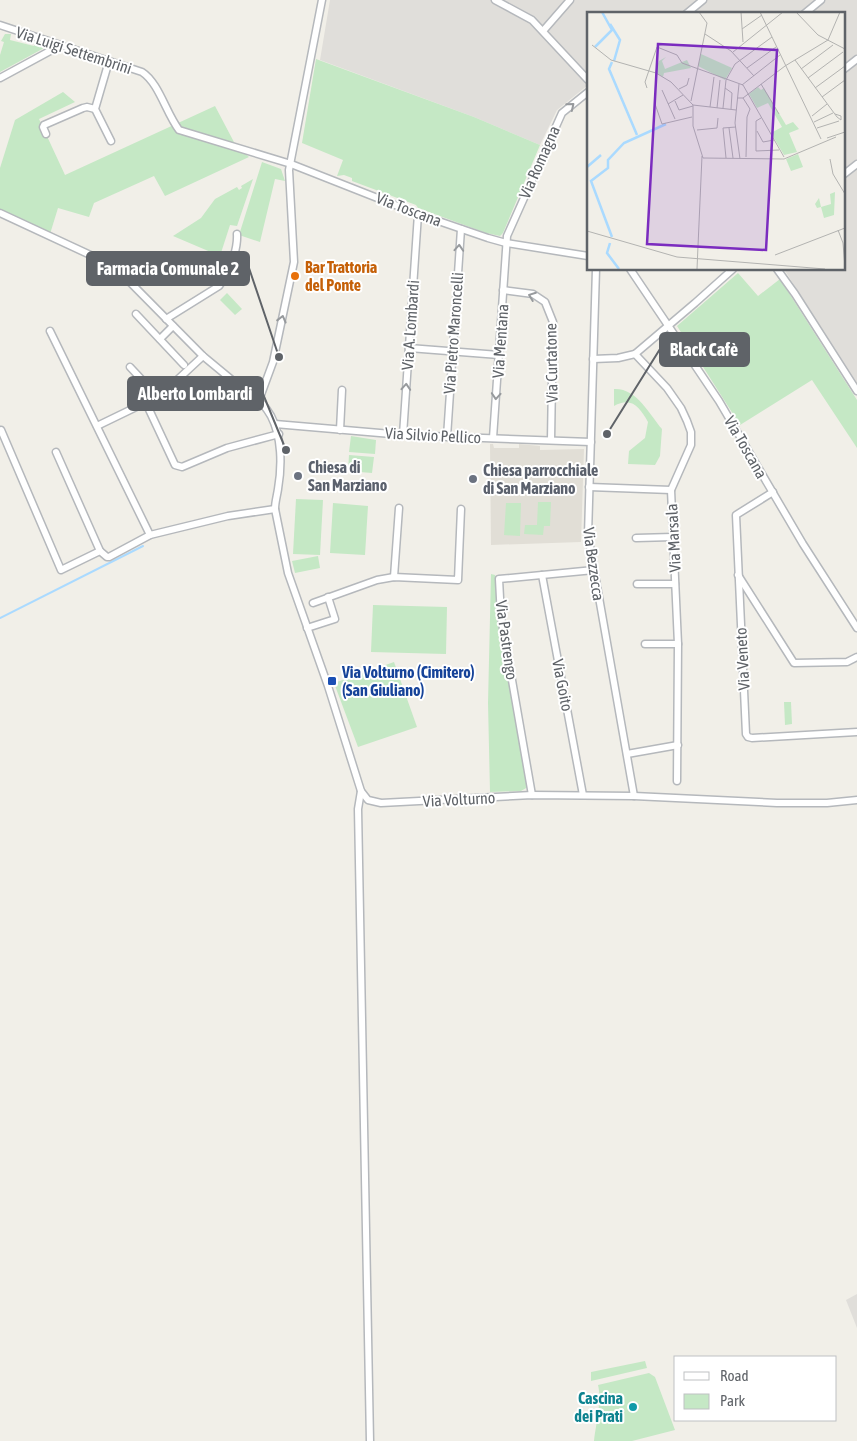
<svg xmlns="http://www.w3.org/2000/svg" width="857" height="1441" font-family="'Asap Condensed',sans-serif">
<rect width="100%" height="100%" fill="#f1efe8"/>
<!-- industrial -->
<g fill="#e0deda">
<path d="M 330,0 L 857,0 L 857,386 L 784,269 L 843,269 L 843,14 L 588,14 L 588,85 L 557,110 L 540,145 L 474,117 L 320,60 Z"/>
<path d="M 857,1294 L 857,1328 L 846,1300 Z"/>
</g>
<!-- education -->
<path fill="#e1ded6" d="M 490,444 L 493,444 L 494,448 L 519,448 L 519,444 L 540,446 L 540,450 L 584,449 L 581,542 L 491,545 Z"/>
<!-- green -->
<g fill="#c5e8c5">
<path d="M 5,34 L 11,34 L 10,40 L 34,46 L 35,44 L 46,47 L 0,72 L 0,55 L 4,42 L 1,41 Z"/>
<path d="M 316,59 L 474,117 L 540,145 L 503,233 L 500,236 L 486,233 L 418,208 L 416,205 L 352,181 L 352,178 L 344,175 L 337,176 L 343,160 L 302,143 Z"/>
<path d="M 63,92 L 75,102 L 39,119 L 65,175 L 215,106 L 235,144 L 249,157 L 165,196 L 154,176 L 94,203 L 89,217 L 58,208 L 50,234 L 0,209 L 0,168 L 15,120 Z"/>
<path d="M 262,162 L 281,169 L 285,181 L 275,179 L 260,242 L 239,235 Z"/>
<path d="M 253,179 L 237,226 L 230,225 L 220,256 L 173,236 L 201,218 L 215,199 L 237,187 L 239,190 L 242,188 L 241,186 Z"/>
<path d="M 738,273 L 758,296 L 780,279 L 857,400 L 857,448 L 812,380 L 740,425 L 677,326 Z"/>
<path d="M 227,293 L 242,309 L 235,315 L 220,300 Z"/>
<path d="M 614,389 C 637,388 649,414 662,429 L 660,456 L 655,465 L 628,464 L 629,451 L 645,438 L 648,422 C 640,408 632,396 614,406 Z"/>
<path d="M 351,436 L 376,440 L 375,454 L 349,452 Z"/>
<path d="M 349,455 L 374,457 L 372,473 L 348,471 Z"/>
<path d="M 342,481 L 363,483 L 362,493 L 341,490 Z"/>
<path d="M 296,499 L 323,500 L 320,555 L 293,554 Z"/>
<path d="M 538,502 L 551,502 L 550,526 L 544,526 L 543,535 L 524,534 L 525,525 L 537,525 Z"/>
<path d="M 333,503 L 368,506 L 365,555 L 330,553 Z"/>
<path d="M 506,503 L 521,503 L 520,536 L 504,535 Z"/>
<path d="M 318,556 L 320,568 L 295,573 L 292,561 Z"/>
<path d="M 491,574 L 495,575 L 497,615 L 528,787 L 521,791 L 490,792 L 488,703 Z"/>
<path d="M 373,605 L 447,607 L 446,654 L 371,652 Z"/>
<path d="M 394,662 L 417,727 L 358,747 L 334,683 Z"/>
<path d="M 784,702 L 791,702 L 792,724 L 785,725 Z"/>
<path d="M 645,1361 L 647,1368 L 591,1381 L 591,1372 Z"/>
<path d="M 649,1373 L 655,1377 L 675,1430 L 632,1441 L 594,1441 C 596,1424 602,1400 598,1385 Z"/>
</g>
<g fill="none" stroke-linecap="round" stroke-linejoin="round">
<!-- stream -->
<path stroke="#aadaff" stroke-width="2" d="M 0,618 L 143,546"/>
<defs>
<g id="minor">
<path d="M 495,0 L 532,20 L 588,80"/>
<path d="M 686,14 L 703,0"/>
<path d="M 804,14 L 821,0"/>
<path d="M 0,25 L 142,72 C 159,83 166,113 179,130 L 291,164 L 418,214 L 488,238 L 506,243 L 588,256"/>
<path d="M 543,31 L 570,0"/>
<path d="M 109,61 L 95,109 L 111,141"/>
<path d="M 843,70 L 857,59"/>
<path d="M 0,78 L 61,45"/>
<path d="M 46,134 L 43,127 L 44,125 L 83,108 L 87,107 L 95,109"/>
<path d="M 843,175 L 857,164"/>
<path d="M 0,213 L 114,266 L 203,356 L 255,399 C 262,401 267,409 271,416 C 282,437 282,466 278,489 C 277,496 275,502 275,509 L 288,573 L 328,686 L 361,791 L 368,800 L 381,803 L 532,795 L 634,796 L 777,803 L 827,803 L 857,800"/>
<path d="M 596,269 L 588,535 L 634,796"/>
<path d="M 630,269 L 719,401 L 803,544 L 857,628"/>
<path d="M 777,269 L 795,294 L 857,391"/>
<path d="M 503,290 L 533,294 L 545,302 L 553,322 L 551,440"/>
<path d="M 136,314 L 184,365"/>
<path d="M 166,319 L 219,286 C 229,273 238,250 237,234"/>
<path d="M 50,331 L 150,535"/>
<path d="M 160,339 L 173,326"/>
<path d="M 409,348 L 499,355"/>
<path d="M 635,354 L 667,388 L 681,408 L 687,421 L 691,432 L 691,445 L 671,490 L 678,644 L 677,781"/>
<path d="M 593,359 L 618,358 L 635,354 L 695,303 L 733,269"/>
<path d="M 130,367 L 158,397"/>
<path d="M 259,400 L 273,362 L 294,262 L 289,170 L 322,0"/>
<path d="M 146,403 L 175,465 L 182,467 L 227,448 L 279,434"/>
<path d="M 275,424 L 403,435 L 591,442"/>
<path d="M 97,426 L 161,395 L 203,356"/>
<path d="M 1,430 L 61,570 L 100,551 L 107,557 L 109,557 L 150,535 L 228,516 L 275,509"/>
<path d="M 340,430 L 342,390"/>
<path d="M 403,435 L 418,214"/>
<path d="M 447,437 L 461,229"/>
<path d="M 493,438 L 507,236 L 562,113 L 588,92"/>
<path d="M 56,452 L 100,551"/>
<path d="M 589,487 L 671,490"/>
<path d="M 773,492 L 736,515 L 746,734 L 748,737 L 752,738 L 857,732"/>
<path d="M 636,538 L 673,537"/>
<path d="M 542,575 L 583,795"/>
<path d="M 738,575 L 794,663 L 847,662 L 857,657"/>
<path d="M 394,577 L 399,508"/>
<path d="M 637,584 L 675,584"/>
<path d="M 313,603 L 377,580 L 394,577 L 458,580 L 461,509"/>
<path d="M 307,628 L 335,619 L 328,597"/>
<path d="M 645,644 L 678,644"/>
<path d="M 627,754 L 678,745"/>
<path d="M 361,791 L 358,809 L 370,1441"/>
<path d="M 532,795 L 501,617 L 499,579 L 594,570"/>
</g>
</defs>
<!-- minor casing -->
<use href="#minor" stroke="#b5b8bc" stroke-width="9"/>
<!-- minor -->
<use href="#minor" stroke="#fff" stroke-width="6"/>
</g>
<!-- one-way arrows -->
<defs><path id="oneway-chevron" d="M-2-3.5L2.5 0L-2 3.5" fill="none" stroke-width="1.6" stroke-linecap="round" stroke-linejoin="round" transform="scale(1.25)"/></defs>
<g stroke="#979a9d">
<use href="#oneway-chevron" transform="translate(571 106) rotate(-39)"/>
<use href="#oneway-chevron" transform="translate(459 248) rotate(-86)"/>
<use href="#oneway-chevron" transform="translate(532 296) rotate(-159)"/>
<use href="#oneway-chevron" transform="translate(282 319) rotate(-76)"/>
<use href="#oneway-chevron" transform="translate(406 387) rotate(-86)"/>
<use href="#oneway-chevron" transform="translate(496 396) rotate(94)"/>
</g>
<!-- markers -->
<circle fill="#e8710a" stroke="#fff" stroke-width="2" cx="295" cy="276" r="5"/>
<g fill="#6b7280" stroke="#fff" stroke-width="2">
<circle cx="298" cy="476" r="5"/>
<circle cx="473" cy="479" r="5"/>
</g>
<rect fill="#1a4fb4" stroke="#fff" stroke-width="2" x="327" y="676" width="10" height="10" rx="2.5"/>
<circle fill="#0f9aa8" stroke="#fff" stroke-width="2" cx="633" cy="1407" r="5"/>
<g text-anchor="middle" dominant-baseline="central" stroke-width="4" stroke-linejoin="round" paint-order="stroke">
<!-- street labels -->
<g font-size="16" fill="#5f6368" stroke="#fff">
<text transform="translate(74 50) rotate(18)">Via Luigi Settembrini</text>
<text transform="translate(539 162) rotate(-66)">Via Romagna</text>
<text transform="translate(409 209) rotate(21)">Via Toscana</text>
<text transform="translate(410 325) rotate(-86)">Via A. Lombardi</text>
<text transform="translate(453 333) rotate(-86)">Via Pietro Maroncelli</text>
<text transform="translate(500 341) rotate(-86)">Via Mentana</text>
<text transform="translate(551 363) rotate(-91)">Via Curtatone</text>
<text transform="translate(433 435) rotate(3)">Via Silvio Pellico</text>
<text transform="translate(746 447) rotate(60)">Via Toscana</text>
<text transform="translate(673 538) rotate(-93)">Via Marsala</text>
<text transform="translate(594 564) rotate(82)">Via Bezzecca</text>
<text transform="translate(507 640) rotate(82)">Via Pastrengo</text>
<text transform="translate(742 659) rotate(-93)">Via Veneto</text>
<text transform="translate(563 685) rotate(79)">Via Goito</text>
<text transform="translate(459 799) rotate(-3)">Via Volturno</text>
</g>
<!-- food labels -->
<g font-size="16" font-weight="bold" fill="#c56008" stroke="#fff" text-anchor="start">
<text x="305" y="267">Bar Trattoria<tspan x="305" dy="18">del Ponte</tspan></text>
</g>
<!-- worship labels -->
<g font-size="16" font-weight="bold" fill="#5b616d" stroke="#fff" text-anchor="start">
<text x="308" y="467">Chiesa di<tspan x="308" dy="18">San Marziano</tspan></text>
<text x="483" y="470">Chiesa parrocchiale<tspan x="483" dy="18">di San Marziano</tspan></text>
</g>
<!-- transit labels -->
<g font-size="16" font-weight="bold" fill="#164399" stroke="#fff" text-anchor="start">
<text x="342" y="672">Via Volturno (Cimitero)<tspan x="342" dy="18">(San Giuliano)</tspan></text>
</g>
<!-- culture labels -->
<g font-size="16" font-weight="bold" fill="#0d838f" stroke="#fff" text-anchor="end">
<text x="623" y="1398">Cascina<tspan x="623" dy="18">dei Prati</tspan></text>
</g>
</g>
<!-- overview -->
<g transform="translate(587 12)">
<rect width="258" height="258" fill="#f1efe8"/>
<path d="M 114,42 L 145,56 L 138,68 L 111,54 ZM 79,45 L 75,49 L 78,57 L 100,48 L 104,56 L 77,61 L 76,65 L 68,60 L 72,49 ZM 171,75 L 174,78 L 177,76 L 199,113 L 206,110 L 212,117 L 202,121 L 210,140 L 197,143 L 184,121 L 195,115 L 181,91 L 170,96 L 162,82 ZM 211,142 L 216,155 L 204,159 L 199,147 ZM 248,180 L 247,203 L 237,206 L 234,195 L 230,196 L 228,192 L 232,186 L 234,195 L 244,192 L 243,182 Z" fill="#c5e8c5"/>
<path fill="none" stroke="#aadaff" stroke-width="2.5" d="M 23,12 L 33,28 L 27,49M 8,35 L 25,18 L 15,0M 25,50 L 22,57 L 50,123M 0,155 L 14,143M 25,225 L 4,169 L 21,156 L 21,148 L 37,131 L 79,112M 23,231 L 20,241 L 32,257"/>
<path fill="none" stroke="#b3b3b1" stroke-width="1" d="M 154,0 L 156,30M 173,0 L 234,127M 209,0 L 231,23 L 258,37M 155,17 L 175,3M 118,22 L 144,39 L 167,64M 241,28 L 253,0M 5,33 L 24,48 L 69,61 L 84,70 L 106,93 L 106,114 L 116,146 L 197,147 L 249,125M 146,40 L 196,0M 208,48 L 250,105 L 254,108 L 254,104 L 248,102M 160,56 L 189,35M 214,57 L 246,33M 221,66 L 256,40M 152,72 L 148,111 L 153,147M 174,72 L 192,102M 155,73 L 193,43M 60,76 L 58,70 L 70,35 L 90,43 L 95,51 L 156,73 L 197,145M 138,76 L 145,81 L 144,97M 228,76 L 258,54M 92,77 L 100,73 L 102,66M 75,78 L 88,107M 235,85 L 258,68M 150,86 L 156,86 L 198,54 L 241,28M 156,86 L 163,97 L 160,105 L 159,145M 88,89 L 92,98 L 106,94M 104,89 L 120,11 L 112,0M 68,92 L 75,112 L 105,105M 81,92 L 96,83M 106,93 L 149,98M 123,95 L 127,65M 130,96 L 133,68M 136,96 L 139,68 L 148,52 L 185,25M 225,104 L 240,92M 174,106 L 169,109 L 169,139 L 192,138M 227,110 L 246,101M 142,116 L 146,146M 230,116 L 252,109M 110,118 L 130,116 L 131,106M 170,119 L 176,130 L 187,128M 240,126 L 258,120M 139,146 L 136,116 L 149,115M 243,147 L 246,162 L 258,182M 251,218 L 256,231 L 258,255M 0,219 L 90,245 L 238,257M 188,243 L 258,216M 110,257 L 115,144"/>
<path fill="#7b2cbf" fill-opacity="0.15" stroke="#7b2cbf" stroke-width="2.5" d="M 71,32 L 190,38 L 179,238 L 60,232 Z"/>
<rect width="258" height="258" fill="none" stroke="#5f6368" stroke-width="2.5"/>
</g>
<!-- callouts -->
<path fill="none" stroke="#5f6368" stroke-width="2" d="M279 357L249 268M607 434L660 349M286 450L263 394"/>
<g fill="#5f6368" stroke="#fff" stroke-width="2">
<circle cx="279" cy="357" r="5"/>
<circle cx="607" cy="434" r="5"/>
<circle cx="286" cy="450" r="5"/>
</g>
<g fill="#5f6368" stroke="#5f6368" stroke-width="2">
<rect x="87" y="252" width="162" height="33" rx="5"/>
<rect x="660" y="333" width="89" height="33" rx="5"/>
<rect x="128" y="377" width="135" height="33" rx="5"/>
</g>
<g font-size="18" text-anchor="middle" font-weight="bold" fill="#fff">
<text x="168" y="275">Farmacia Comunale 2</text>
<text x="704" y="356">Black Cafè</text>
<text x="195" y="400">Alberto Lombardi</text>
</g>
<!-- legend -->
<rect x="674" y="1356" width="162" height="65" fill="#ffffff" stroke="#bfc1c3"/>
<rect x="684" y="1372" width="25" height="8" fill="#ffffff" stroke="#bfc1c3"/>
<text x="720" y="1381" font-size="15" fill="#5f6368">Road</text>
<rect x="684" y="1394" width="25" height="15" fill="#c5e8c5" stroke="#bfc1c3"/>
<text x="720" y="1406" font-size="15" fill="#5f6368">Park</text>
</svg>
